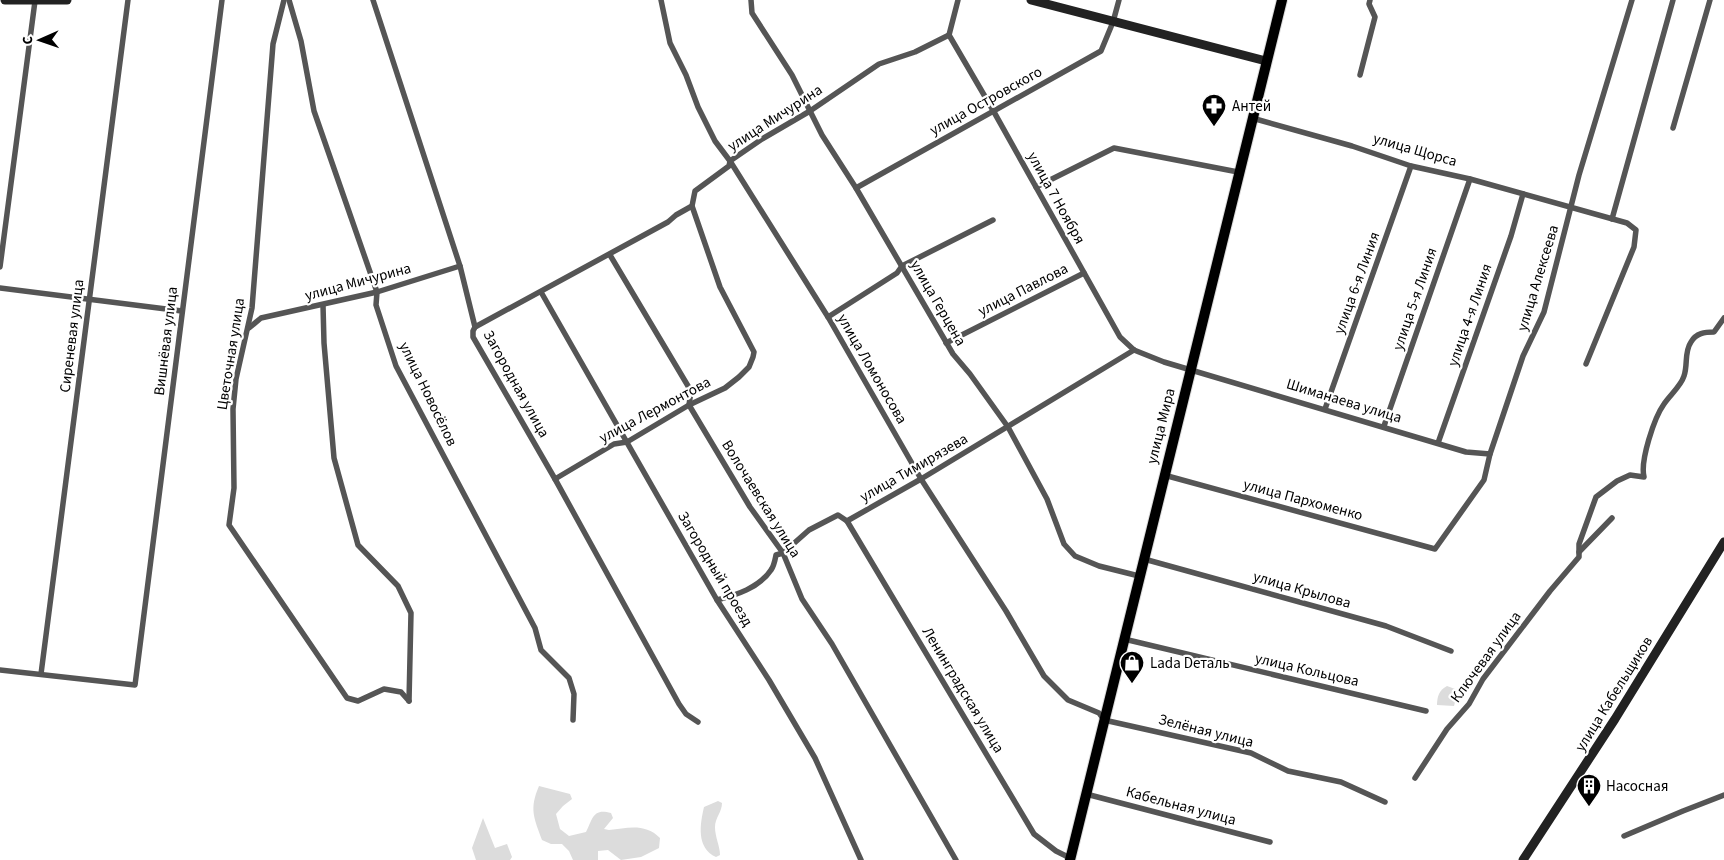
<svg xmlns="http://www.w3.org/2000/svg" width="1724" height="860" font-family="'Source Sans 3',sans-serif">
<rect width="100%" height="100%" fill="#fff"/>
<!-- green -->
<g fill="#dcdcdc">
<path d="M 1447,686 L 1455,689 L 1456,698 L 1454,706 L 1437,705 C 1437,697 1439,690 1447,686 Z"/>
<path d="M 539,786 L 570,794 L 572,799 L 563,806 L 556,814 L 560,829 L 569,836 L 586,832 C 593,818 593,808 611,813 L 613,818 L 604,829 L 609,830 C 628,828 645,823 660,838 L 659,848 L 641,857 L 621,860 L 608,850 L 598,851 L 598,860 L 573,860 L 569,851 L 562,844 L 551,844 L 542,840 C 534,818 529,809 539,786 Z"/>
<path d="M 718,801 L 722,803 C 722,812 715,818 715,827 C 715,837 720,846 720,855 L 716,857 C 696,848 700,824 704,807 Z"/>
<path d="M 483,818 L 495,848 L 507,844 L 512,857 L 510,860 L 476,860 L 472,848 Z"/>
</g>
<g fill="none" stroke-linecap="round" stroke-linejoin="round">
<defs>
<path id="primary" d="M 1070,860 L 1282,0"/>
</defs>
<!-- primary casing -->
<use href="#primary" stroke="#dbdbdb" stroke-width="12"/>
<!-- street -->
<g stroke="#555" stroke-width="5.5">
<path d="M 284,0 L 273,44 L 252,308 L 236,379 L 233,409 L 234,488 L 229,525 L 347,698 L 358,701 L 384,689 L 401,692 L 409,701"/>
<path d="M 289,0 L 301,41 L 314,111 L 377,292 L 376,305 L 396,366 L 535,628 L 541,650 L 569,678 L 574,694 L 573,720"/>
<path d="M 373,0 L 460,266 L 475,327 L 473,331 L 473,337 L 555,479 L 679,704 L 686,714 L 698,722"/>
<path d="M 661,0 L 670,43 L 686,75 L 698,107 L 715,141 L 730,161 L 828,317 L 921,479 L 1006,611 L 1044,676 L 1068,700 L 1099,713 L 1104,720 L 1251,753 L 1288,771 L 1341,782 L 1385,802"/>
<path d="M 751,0 L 752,13 L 792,75 L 822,135 L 856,188 L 953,354 L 970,374 L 1008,427 L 1047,499 L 1064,544 L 1075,556 L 1099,566 L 1139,576"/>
<path d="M 958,0 L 949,35 L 994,112 L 1120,337 L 1134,350 L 1164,362 L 1466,452 L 1490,454"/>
<path d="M 1360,75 L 1375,17 L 1369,4 L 1370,0"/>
<path d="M 1252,118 L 1352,146 L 1411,166 L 1470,179 L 1627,223 L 1636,230 L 1634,247 L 1586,364"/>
<path d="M 1673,128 L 1710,0"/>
<path d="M 1036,187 L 1114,148 L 1238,172"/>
<path d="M 856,188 L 1101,51 L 1113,22 L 1119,0"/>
<path d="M 1612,219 L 1673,0"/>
<path d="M 610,255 L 691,391 L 689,405 L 750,507 L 783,553 L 802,599 L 832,644 L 956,860"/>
<path d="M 0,267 L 35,1"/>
<path d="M 0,288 L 182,311"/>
<path d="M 541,292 L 717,600 L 769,680 L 815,758 L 861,860"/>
<path d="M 323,305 L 324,343 L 334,458 L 358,545 L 398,586 L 411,613 L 409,701"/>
<path d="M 828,317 L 897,273 L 902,266 L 993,220"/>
<path d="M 475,327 L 668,222 L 676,215 L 692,206 L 695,191 L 729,166 L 730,161 L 762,139 L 810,111 L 879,64 L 915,52 L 949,35"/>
<path d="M 249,328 L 261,318 L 377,292 L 460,266"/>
<path d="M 946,343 L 1084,273"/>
<path d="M 1325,409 L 1411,166"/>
<path d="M 1384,426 L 1470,179"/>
<path d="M 1438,443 L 1511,236 L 1523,194"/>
<path d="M 1164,475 L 1435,549 L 1484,480 L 1490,454 L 1523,356 L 1544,312 L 1579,175 L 1632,0"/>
<path d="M 555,479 L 614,444 L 627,442 L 689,405 L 725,388 L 739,377 L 749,367 L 753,357 L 754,352 L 720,287 L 692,206"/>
<path d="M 847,521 L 1034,834 L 1056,851 L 1070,858"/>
<path d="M 1579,552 L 1579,544 L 1596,497 L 1617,481 L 1630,475 L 1644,477 C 1640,461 1654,418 1664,404 C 1670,395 1681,386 1684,376 C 1688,365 1684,352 1691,342 C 1696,333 1705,332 1714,332 L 1724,318"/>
<path d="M 1144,559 L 1386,626 L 1451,651"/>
<path d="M 717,600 C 736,595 759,588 771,570 C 774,566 775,560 776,555 L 783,553 L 809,530 L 838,515 L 847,521 L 921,479 L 1134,350"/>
<path d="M 1124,639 L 1426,711"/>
<path d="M 0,670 L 135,685 L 222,0"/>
<path d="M 41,674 L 128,0"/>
<path d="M 1415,778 L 1447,729 L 1469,704 L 1483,679 L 1550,591 L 1579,557 L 1579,552 L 1612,518"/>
<path d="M 1086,794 L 1270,842"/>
<path d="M 1624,836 L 1683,811 L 1724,795"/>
</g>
<!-- secondary -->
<g stroke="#222" stroke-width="9">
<path d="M 5,0 L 67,0"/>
<path d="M 1031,0 L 1266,61"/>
<path d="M 1523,860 L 1615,719 L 1724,542"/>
</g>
<!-- primary -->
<use href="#primary" stroke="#000" stroke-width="10"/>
</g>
<!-- icons -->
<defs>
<symbol id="pharmacy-pin" viewBox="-11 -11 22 30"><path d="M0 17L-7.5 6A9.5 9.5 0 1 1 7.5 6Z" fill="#000" stroke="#fff"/><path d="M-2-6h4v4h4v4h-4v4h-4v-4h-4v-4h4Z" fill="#fff"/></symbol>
<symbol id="shop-pin" viewBox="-11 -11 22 30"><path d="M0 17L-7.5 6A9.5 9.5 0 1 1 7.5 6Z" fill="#000" stroke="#fff"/><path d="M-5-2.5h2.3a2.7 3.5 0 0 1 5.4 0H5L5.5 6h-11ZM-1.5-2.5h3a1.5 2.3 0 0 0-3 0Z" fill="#fff"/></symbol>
<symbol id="building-pin" viewBox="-11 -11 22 30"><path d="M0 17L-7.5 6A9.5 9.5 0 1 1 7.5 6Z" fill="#000" stroke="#fff"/><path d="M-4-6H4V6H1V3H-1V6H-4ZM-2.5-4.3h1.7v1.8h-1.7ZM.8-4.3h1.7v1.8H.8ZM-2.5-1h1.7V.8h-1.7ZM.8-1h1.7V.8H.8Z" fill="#fff"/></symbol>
</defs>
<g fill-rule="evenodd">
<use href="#pharmacy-pin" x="1200" y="92" width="28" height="38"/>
<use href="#shop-pin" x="1118" y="649" width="28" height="38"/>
<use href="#building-pin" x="1575" y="772" width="28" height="38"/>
</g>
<g text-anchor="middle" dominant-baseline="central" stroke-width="4.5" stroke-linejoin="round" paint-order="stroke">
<!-- street labels -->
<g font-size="15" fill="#000" stroke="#fff">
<text transform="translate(986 101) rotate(-29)">улица Островского</text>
<text transform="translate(775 118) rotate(-33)">улица Мичурина</text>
<text transform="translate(1415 150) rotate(16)">улица Щорса</text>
<text transform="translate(1056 198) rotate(61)">улица 7 Ноября</text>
<text transform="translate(1538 278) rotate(-73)">улица Алексеева</text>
<text transform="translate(358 282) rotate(-15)">улица Мичурина</text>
<text transform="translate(1357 283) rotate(-70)">улица 6-я Линия</text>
<text transform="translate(1023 290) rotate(-27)">улица Павлова</text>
<text transform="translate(1415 299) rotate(-71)">улица 5-я Линия</text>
<text transform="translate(938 303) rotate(60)">улица Герцена</text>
<text transform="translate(1470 315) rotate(-71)">улица 4-я Линия</text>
<text transform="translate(72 336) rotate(-83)">Сиреневая улица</text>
<text transform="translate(166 341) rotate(-83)">Вишнёвая улица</text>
<text transform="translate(231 354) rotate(-81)">Цветочная улица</text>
<text transform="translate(872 369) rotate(60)">улица Ломоносова</text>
<text transform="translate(516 384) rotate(61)">Загородная улица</text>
<text transform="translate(428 394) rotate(64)">улица Новосёлов</text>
<text transform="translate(1344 401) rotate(17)">Шиманаева улица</text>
<text transform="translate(655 410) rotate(-28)">улица Лермонтова</text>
<text transform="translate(1161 426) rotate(-76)">улица Мира</text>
<text transform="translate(914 468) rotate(-30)">улица Тимирязева</text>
<text transform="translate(761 499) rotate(58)">Волочаевская улица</text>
<text transform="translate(1303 500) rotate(15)">улица Пархоменко</text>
<text transform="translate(715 569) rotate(59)">Загородный проезд</text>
<text transform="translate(1302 590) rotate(16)">улица Крылова</text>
<text transform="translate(1486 657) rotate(-54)">Ключевая улица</text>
<text transform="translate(1307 670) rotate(13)">улица Кольцова</text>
<text transform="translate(963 690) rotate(59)">Ленинградская улица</text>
<text transform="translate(1614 694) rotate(-58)">улица Кабельщиков</text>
<text transform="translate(1206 731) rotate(14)">Зелёная улица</text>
<text transform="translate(1181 806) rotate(15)">Кабельная улица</text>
</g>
<!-- poi labels -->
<g font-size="15" fill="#000" stroke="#fff" text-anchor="start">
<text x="1232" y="106">Антей</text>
<text x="1150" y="663">Lada Dеталь</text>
<text x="1606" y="786">Насосная</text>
</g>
</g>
<!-- north arrow -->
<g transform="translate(40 40) rotate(268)" stroke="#ffffff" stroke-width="4" paint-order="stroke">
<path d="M0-4L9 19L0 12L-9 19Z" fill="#000000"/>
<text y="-8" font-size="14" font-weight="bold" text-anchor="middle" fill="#000000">С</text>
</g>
</svg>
